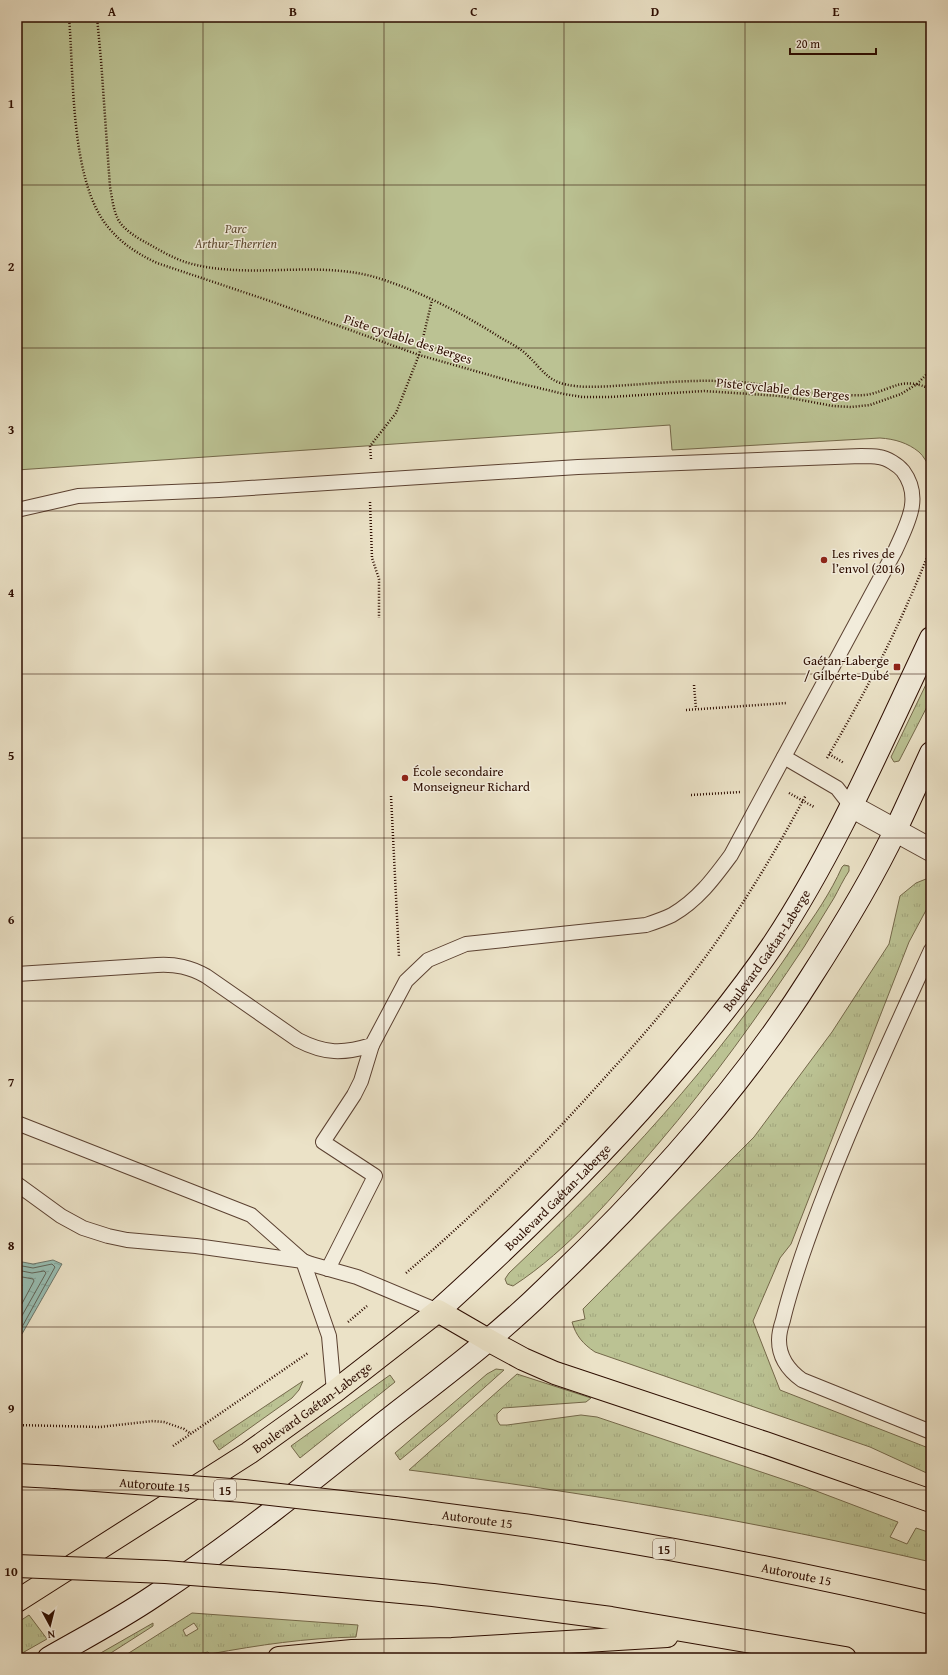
<svg xmlns="http://www.w3.org/2000/svg" width="948" height="1675" font-family="'Gentium Book Plus',serif">
<defs>
<pattern id="grass-tufts" width="24" height="20" patternUnits="userSpaceOnUse"><rect width="24" height="20" fill="#bbc293"/><path d="M3 7l-1-3M5 7V3M7 7l1-3M15 17l-1-3M17 17v-4M19 17l1-3" fill="none" stroke="#a1a67d"/></pattern>
<pattern id="water-ripples" width="26" height="14" patternUnits="userSpaceOnUse"><rect width="26" height="14" fill="#98beb3"/><path d="M2 4q2-2 4 0t4 0M15 11q2-2 4 0t4 0" fill="none" stroke="#83a298"/></pattern>
</defs>
<rect width="100%" height="100%" fill="#ebe2c7"/>
<filter id="stains"><feTurbulence type="fractalNoise" baseFrequency=".005" numOctaves="4"/><feColorMatrix values="0 0 0 0 .2 0 0 0 0 .09 0 0 0 0 .02 0 0 0 .5 -.17"/></filter>
<radialGradient id="worn" r=".72"><stop offset=".6" stop-color="#630" stop-opacity="0"/><stop offset="1" stop-color="#630" stop-opacity=".3"/></radialGradient>
<!-- grass -->
<g fill="url(#grass-tufts)" stroke="#74684a" fill-rule="evenodd">
<path d="M 931,674 L 931,699 L 899,761 L 894,762 L 891,757 Z"/>
<path d="M 844,865 L 849,866 L 849,871 C 843,880 839,889 834,898 C 824,914 814,931 804,947 C 759,1015 711,1082 658,1144 C 614,1195 570,1249 513,1286 L 507,1284 L 505,1279 L 509,1273 C 616,1172 717,1063 798,939 C 814,917 831,892 842,867 Z"/>
<path d="M 926,879 L 931,880 L 931,901 L 909,942 L 791,1244 L 780,1258 L 753,1321 L 780,1390 L 931,1449 L 931,1475 L 870,1447 L 595,1352 C 583,1344 576,1336 572,1322 L 585,1319 L 583,1309 L 754,1137 L 832,1032 L 889,944 L 900,896 L 916,883 Z"/>
<path d="M 496,1369 L 504,1370 L 447,1421 L 400,1460 L 395,1453 L 487,1374 Z"/>
<path d="M 517,1374 L 591,1398 L 586,1402 L 503,1408 L 497,1414 L 497,1420 L 500,1425 L 507,1425 L 581,1415 L 597,1417 L 803,1486 L 898,1522 L 890,1537 L 907,1544 L 916,1528 L 931,1533 L 931,1562 C 759,1522 584,1492 409,1470 Z"/>
<path d="M 390,1375 L 395,1382 L 300,1458 L 291,1446 Z"/>
<path d="M 303,1381 L 299,1390 L 292,1398 L 219,1450 L 213,1441 Z"/>
<path d="M 192,1613 L 358,1625 L 356,1637 C 306,1638 259,1645 210,1654 L 208,1652 L 180,1658 L 121,1658 ZM 194,1623 L 198,1629 L 186,1636 L 183,1630 Z"/>
<path d="M 29,1615 L 47,1639 L 17,1656 L 17,1623 Z"/>
<path d="M 153,1623 L 153,1626 L 103,1658 L 92,1658 Z"/>
</g>
<!-- green -->
<path fill="#bbc293" stroke="#74684a" d="M 17,17 L 931,17 L 931,467 C 926,463 924,456 919,452 C 908,443 895,439 880,438 L 672,450 L 670,425 L 17,470 Z"/>
<!-- water -->
<path fill="url(#water-ripples)" stroke="#6d776b" d="M 53,1260 L 62,1264 L 22,1334 L 17,1331 L 17,1261 L 33,1264 Z"/>
<g fill="none" stroke-linecap="round" stroke-linejoin="round">
<!-- shore -->
<g stroke="#62665a" stroke-width="1">
<path d="M 17,1265 L 33,1268 L 52,1264 L 55,1267 L 22,1327 L 17,1328"/>
<path d="M 17,1270 L 32,1273 L 44,1271 L 46,1273 L 19,1321 L 17,1322"/>
<path d="M 17,1276 L 33,1279 L 34,1281 L 17,1313"/>
</g>
<defs>
<g id="service">
<path d="M 17,510 L 78,496 L 219,490 L 578,467 L 861,456 C 867,456 873,456 879,457 C 887,458 898,465 903,471 C 923,498 907,524 895,551 L 731,855 C 714,878 698,900 672,915 C 664,919 655,922 646,925 L 466,944 L 428,960 L 406,981 L 372,1045 C 343,1054 325,1054 298,1040 L 206,976 C 190,967 176,964 157,965 L 17,974"/>
<path d="M 784,757 L 837,788 L 851,806"/>
<path d="M 931,950 C 885,1051 838,1151 802,1256 C 795,1277 788,1298 783,1320 C 781,1326 779,1334 779,1340 C 779,1358 788,1370 802,1380 L 931,1432"/>
<path d="M 17,1123 L 251,1215 L 303,1261 L 311,1264 L 357,1277 L 438,1311"/>
<path d="M 17,1184 L 61,1216 L 83,1228 L 108,1236 L 127,1240 L 196,1246 L 303,1261"/>
<path d="M 303,1261 L 329,1336 L 334,1392"/>
<path d="M 328,1269 L 375,1176 L 323,1142 L 354,1095 L 361,1081 L 372,1045"/>
</g>
<path id="tertiary" d="M 851,806 L 931,850"/>
<g id="secondary">
<path id="s1" d="M 438,1311 C 523,1234 604,1155 678,1067 C 712,1027 745,986 774,943 C 837,847 882,741 931,638"/>
<path d="M 49,1658 C 84,1638 120,1619 154,1596 C 233,1544 308,1484 381,1425 C 437,1381 494,1339 545,1289 C 642,1197 737,1094 809,980 C 840,932 871,882 896,829 C 908,804 919,779 931,753"/>
</g>
<g id="primary">
<path id="s2" d="M 17,1601 L 249,1453 L 334,1392 L 438,1311 L 488,1340"/>
</g>
<g id="motorway">
<path d="M 488,1340 L 523,1359 L 555,1373 L 765,1443 L 931,1501"/>
<path d="M 17,1475 L 55,1477"/>
<path id="s3" d="M 395,1508 C 455,1516 515,1523 575,1533 C 694,1552 813,1576 931,1603"/>
<path d="M 283,1581 L 433,1595 L 611,1618 L 845,1658"/>
<path d="M 279,1658 L 352,1651 L 452,1649 L 667,1636"/>
</g>
</defs>
<!-- service casing -->
<use href="#service" stroke="#5c4232" stroke-width="16"/>
<!-- tertiary casing -->
<use href="#tertiary" stroke="#5c4232" stroke-width="24"/>
<!-- secondary casing -->
<use href="#secondary" stroke="#2d0d00" stroke-width="24"/>
<!-- primary casing -->
<use href="#primary" stroke="#2d0d00" stroke-width="24"/>
<!-- motorway casing -->
<use href="#motorway" stroke="#2d0d00" stroke-width="24"/>
<!-- path -->
<g stroke="#2d0d00" stroke-width="2.5" stroke-dasharray="1 2" stroke-linecap="butt">
<path d="M 69,17 C 74,76 70,181 108,227 C 122,244 138,254 157,263 L 270,301 L 419,355 L 514,382 L 564,394 L 582,397 L 610,397 L 704,391 L 780,396 L 833,406 L 851,407 L 870,405 L 901,394 L 917,384 L 931,370"/>
<path d="M 97,17 L 101,60 L 110,187 C 112,197 113,208 117,217 C 121,228 137,238 147,243 C 161,251 176,260 192,264 C 251,279 312,261 371,276 C 414,288 464,314 501,338 C 510,343 520,348 527,355 C 545,372 548,383 575,386 C 592,388 611,386 629,385 C 658,383 689,380 719,381 C 761,381 802,395 844,395 C 852,395 863,396 871,394 C 897,387 902,377 931,389"/>
<path d="M 371,459 L 370,446 L 396,413 L 419,355 L 432,300"/>
<path d="M 370,502 L 372,558 L 379,579 L 379,618"/>
<path d="M 694,685 L 696,709"/>
<path d="M 686,710 L 787,703"/>
<path d="M 829,754 L 844,763"/>
<path d="M 827,758 C 867,690 903,620 931,547"/>
<path d="M 789,793 L 814,807"/>
<path d="M 691,795 L 741,792"/>
<path d="M 391,796 L 399,957"/>
<path d="M 406,1273 C 478,1212 545,1145 608,1074 C 645,1034 680,992 712,948 C 747,899 778,847 806,795"/>
<path d="M 348,1322 L 367,1306"/>
<path d="M 17,1425 L 100,1427 L 153,1421 L 164,1422 L 184,1429 L 191,1434"/>
<path d="M 173,1446 L 308,1353"/>
</g>
<!-- service -->
<use href="#service" stroke="#f2ecdb" stroke-width="14"/>
<!-- tertiary -->
<use href="#tertiary" stroke="#f2ecdb" stroke-width="22"/>
<!-- secondary -->
<use href="#secondary" stroke="#f2ecdb" stroke-width="22"/>
<!-- primary -->
<use href="#primary" stroke="#ebe2c7" stroke-width="22"/>
<!-- motorway -->
<use href="#motorway" stroke="#ebe2c7" stroke-width="22"/>
<defs>
<g id="motorway-bridge">
<path id="s4" d="M 55,1477 L 244,1491 L 395,1508"/>
<path d="M 17,1566 L 165,1572 L 283,1581"/>
</g>
</defs>
<!-- motorway-bridge casing -->
<use href="#motorway-bridge" stroke="#2d0d00" stroke-width="24" stroke-linecap="butt"/>
<!-- motorway-bridge -->
<use href="#motorway-bridge" stroke="#ebe2c7" stroke-width="22"/>
</g>
<!-- grid -->
<path fill="none" stroke="#2d0d00" stroke-width="1" stroke-opacity="0.55" d="M 203,17 L 203,1658M 384,17 L 384,1658M 564,17 L 564,1658M 745,17 L 745,1658M 17,185 L 931,185M 17,348 L 931,348M 17,511 L 931,511M 17,674 L 931,674M 17,838 L 931,838M 17,1001 L 931,1001M 17,1164 L 931,1164M 17,1327 L 931,1327M 17,1490 L 931,1490"/>
<!-- markers -->
<g fill="#8f2418" stroke="#f2ecdb" stroke-width="1.5">
<circle cx="824" cy="560" r="4"/>
<rect x="893" y="663" width="8" height="8" rx="2"/>
<circle cx="405" cy="778" r="4"/>
</g>
<g text-anchor="middle" dominant-baseline="central" stroke-width="3" stroke-linejoin="round" paint-order="stroke">
<!-- shield labels -->
<g fill="#f2ecdb" stroke="#685042" stroke-width="1">
<rect x="214" y="1480" width="22" height="20" rx="3"/>
<rect x="653" y="1539" width="22" height="20" rx="3"/>
</g>
<g font-size="12" font-weight="bold" fill="#2d0d00">
<text x="225" y="1490">15</text>
<text x="664" y="1549">15</text>
</g>
<!-- park labels -->
<g font-size="13" font-style="italic" fill="#5f4c33" stroke="#f2ecdb">
<text x="236" y="228">Parc<tspan x="236" dy="15">Arthur-Therrien</tspan></text>
</g>
<!-- street labels -->
<g font-size="13" fill="#2d0d00" stroke="#f2ecdb">
<text transform="translate(408 339) rotate(18)">Piste cyclable des Berges</text>
<text transform="translate(783 389) rotate(6)">Piste cyclable des Berges</text>
<text stroke="none"><textPath href="#s1" startOffset="489">Boulevard Gaétan-Laberge</textPath></text>
<text stroke="none"><textPath href="#s1" startOffset="165">Boulevard Gaétan-Laberge</textPath></text>
<text stroke="none"><textPath href="#s2" startOffset="353">Boulevard Gaétan-Laberge</textPath></text>
<text stroke="none"><textPath href="#s4" startOffset="100">Autoroute 15</textPath></text>
<text stroke="none"><textPath href="#s3" startOffset="83">Autoroute 15</textPath></text>
<text stroke="none"><textPath href="#s3" startOffset="407">Autoroute 15</textPath></text>
</g>
<!-- poi labels -->
<g font-size="13" fill="#2d0d00" stroke="#f2ecdb" text-anchor="start">
<text x="832" y="553">Les rives de<tspan x="832" dy="15">l’envol (2016)</tspan></text>
<text x="889" y="660" text-anchor="end">Gaétan-Laberge<tspan x="889" dy="15">/ Gilberte-Dubé</tspan></text>
<text x="413" y="771">École secondaire<tspan x="413" dy="15">Monseigneur Richard</tspan></text>
</g>
</g>
<!-- margin -->
<rect width="948" height="1675" fill="none" stroke="#ebe2c7" stroke-width="44"/>
<!-- north arrow -->
<g transform="translate(50 1625) rotate(173)" stroke="#f2ecdb" stroke-width="3" paint-order="stroke">
<path d="M0-3L7 15L0 10L-7 15Z" fill="#2d0d00"/>
<text y="-6" font-size="11" font-weight="bold" text-anchor="middle" fill="#2d0d00">N</text>
</g>
<!-- scale -->
<path d="M790 48v6h86v-6" fill="none" stroke="#2d0d00" stroke-width="2"/>
<text x="796" y="48" font-size="12" fill="#2d0d00" stroke="#f2ecdb" stroke-width="3" paint-order="stroke">20 m</text>
<rect x="22" y="22" width="904" height="1631" fill="none" stroke="#2d0d00" stroke-width="1.5"/>
<g font-size="13" text-anchor="middle" font-weight="bold" fill="#2d0d00">
<text x="112" y="16">A</text>
<text x="293" y="16">B</text>
<text x="474" y="16">C</text>
<text x="655" y="16">D</text>
<text x="836" y="16">E</text>
<text x="11" y="108">1</text>
<text x="11" y="271">2</text>
<text x="11" y="434">3</text>
<text x="11" y="597">4</text>
<text x="11" y="760">5</text>
<text x="11" y="924">6</text>
<text x="11" y="1087">7</text>
<text x="11" y="1250">8</text>
<text x="11" y="1413">9</text>
<text x="11" y="1576">10</text>
</g>
<rect width="100%" height="100%" filter="url(#stains)"/>
<rect width="100%" height="100%" fill="url(#worn)"/>
</svg>
